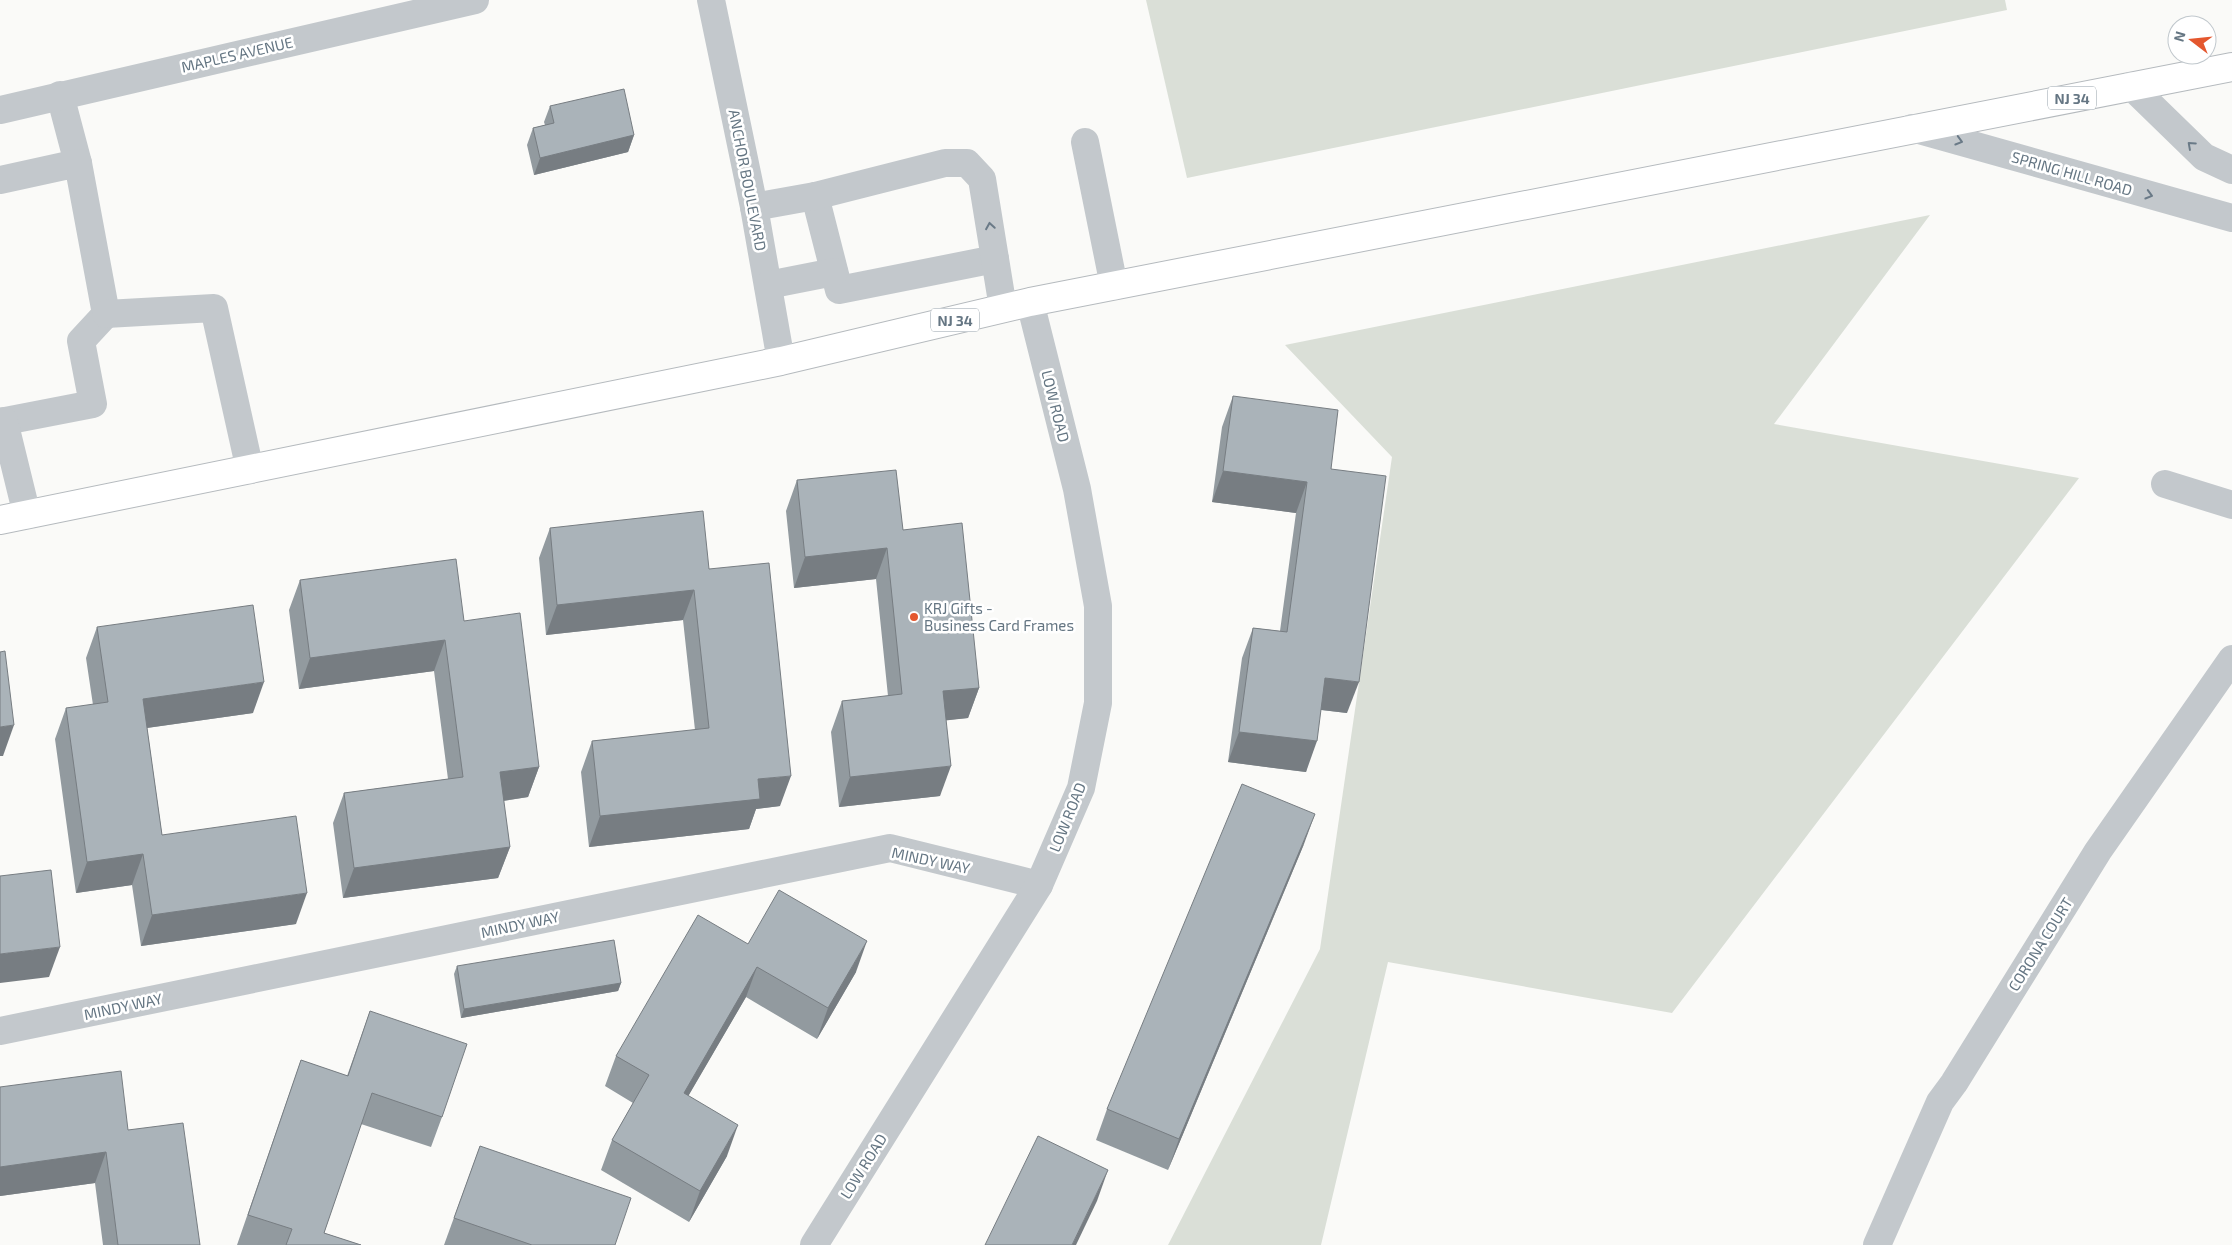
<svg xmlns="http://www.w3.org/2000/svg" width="2232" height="1245" font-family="'Exo 2',sans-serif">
<rect width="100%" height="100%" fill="#fafaf8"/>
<!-- green -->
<g fill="#dadfd7">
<path d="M 1146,0 L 2005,0 L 2007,10 L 1187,178 Z"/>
<path d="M 1930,215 L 1774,424 L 2079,478 L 1672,1013 L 1388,962 L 1321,1245 L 1168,1245 L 1320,949 L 1392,457 L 1285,345 Z"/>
</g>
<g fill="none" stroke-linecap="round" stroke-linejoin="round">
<defs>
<path id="major" d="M 0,520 L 781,361 L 1030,302 L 2232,67"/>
</defs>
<!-- major casing -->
<use href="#major" stroke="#b5babe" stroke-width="30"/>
<!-- minor -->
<g stroke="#c3c8cc" stroke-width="28">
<path d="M 711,0 L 754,207 L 781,361"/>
<path d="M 2131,86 L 2204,157 L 2232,170"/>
<path d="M 60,95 L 78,163"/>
<path d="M 0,110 L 475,0"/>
<path d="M 1912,128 L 2232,218"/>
<path d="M 1085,142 L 1114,286"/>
<path d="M 0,180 L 78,163 L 106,314 L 81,341 L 93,404 L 0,422"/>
<path d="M 815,196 L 839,290 L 995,259"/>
<path d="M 754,207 L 815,196 L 945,163 L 967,163 L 982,179 L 1003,308"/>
<path d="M 768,285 L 834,272"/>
<path d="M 106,314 L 214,308 L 250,470"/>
<path d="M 4,421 L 27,515"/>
<path d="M 2165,484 L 2232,505"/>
<path d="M 0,1031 L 890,848 L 1039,885"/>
<path d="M 814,1245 L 1039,885 L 1081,788 L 1098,703 L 1098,606 L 1077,489 L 1030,302"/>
<path d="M 1877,1245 L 1940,1102 L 1954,1083 L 2098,851 L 2232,659"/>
</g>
<!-- major -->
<use href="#major" stroke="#fff" stroke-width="28"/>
</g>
<!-- wall -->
<g fill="#929a9f">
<path d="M 550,106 L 634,135 L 628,152 L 534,175 L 527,145 L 533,128 L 545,125 L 544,122 Z"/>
<path d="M 1233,396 L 1331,469 L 1347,713 L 1321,710 L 1306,772 L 1228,762 L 1242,658 L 1253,628 L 1280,631 L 1296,513 L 1212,502 L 1222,427 Z"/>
<path d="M 797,480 L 903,530 L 979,688 L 968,718 L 946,720 L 940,796 L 839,807 L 831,732 L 842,701 L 888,696 L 876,579 L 794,588 L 786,511 Z"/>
<path d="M 550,528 L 709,569 L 780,806 L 756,809 L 749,829 L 589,847 L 581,772 L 592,741 L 695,730 L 683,620 L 546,635 L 539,558 Z"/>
<path d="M 300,580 L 464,621 L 539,767 L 528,797 L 503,801 L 510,847 L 498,878 L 343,898 L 333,823 L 344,793 L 448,779 L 434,671 L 299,689 L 289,610 Z"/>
<path d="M 97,627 L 253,713 L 147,728 L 162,835 L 296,924 L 141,946 L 132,885 L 76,893 L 55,739 L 66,708 L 93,705 L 86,658 Z"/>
<path d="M 1304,844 L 1168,1170 L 1096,1140 L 1107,1109 Z"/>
<path d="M 748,944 L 856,972 L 817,1039 L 746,997 L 688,1096 L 727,1156 L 689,1222 L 601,1170 L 612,1140 L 633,1103 L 605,1086 L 616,1056 Z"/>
<path d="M 457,966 L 621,983 L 618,991 L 461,1018 L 454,974 Z"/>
<path d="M 370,1011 L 442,1117 L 431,1147 L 361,1124 L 324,1233 L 361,1245 L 237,1245 L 301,1060 L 347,1076 Z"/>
<path d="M 0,1087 L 128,1130 L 200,1245 L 103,1245 L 95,1183 L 0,1196 Z"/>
<path d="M 480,1146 L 615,1245 L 444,1245 Z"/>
</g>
<!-- shaded-wall -->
<g fill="#777d82">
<path d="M 634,135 L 628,152 L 534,175 L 540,158 Z"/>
<path d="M 1223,471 L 1307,482 L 1296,513 L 1212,502 Z"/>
<path d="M 887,548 L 876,579 L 794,588 L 805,557 Z"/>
<path d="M 694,590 L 683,620 L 546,635 L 557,605 Z"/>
<path d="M 445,640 L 434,671 L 299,689 L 310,658 Z"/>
<path d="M 1325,678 L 1359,682 L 1347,713 L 1314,709 Z"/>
<path d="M 264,682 L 253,713 L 132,730 L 143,699 Z"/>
<path d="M 979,688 L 968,718 L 932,722 L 943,691 Z"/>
<path d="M 14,725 L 3,756 L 0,756 L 0,727 Z"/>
<path d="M 1239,732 L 1317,741 L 1306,772 L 1228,762 Z"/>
<path d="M 951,766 L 940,796 L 839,807 L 850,777 Z"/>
<path d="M 539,767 L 528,797 L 489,803 L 500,772 Z"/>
<path d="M 791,776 L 780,806 L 756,809 L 749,829 L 589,847 L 600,816 L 758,779 Z"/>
<path d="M 1315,814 L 1304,844 L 1168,1170 L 1179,1139 Z"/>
<path d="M 510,847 L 498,878 L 343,898 L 354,868 Z"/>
<path d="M 143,854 L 132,885 L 76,893 L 87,862 Z"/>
<path d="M 307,893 L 296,924 L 141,946 L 152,915 Z"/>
<path d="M 867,941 L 856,972 L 817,1039 L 828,1008 Z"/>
<path d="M 60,947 L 49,977 L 0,983 L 0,954 Z"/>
<path d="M 757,967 L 746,997 L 672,1124 L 684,1093 Z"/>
<path d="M 621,983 L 618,991 L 461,1018 L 464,1009 Z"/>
<path d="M 738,1125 L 727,1156 L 689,1222 L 700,1191 Z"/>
<path d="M 106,1152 L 95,1183 L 0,1196 L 0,1167 Z"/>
<path d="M 1108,1170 L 1097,1201 L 1076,1245 L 1072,1245 Z"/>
</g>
<!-- building -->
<g fill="#aab3b9" stroke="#777d82">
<path d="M 624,89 L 634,135 L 540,158 L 533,128 L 554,123 L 550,106 Z"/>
<path d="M 1233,396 L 1338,410 L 1331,469 L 1386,476 L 1359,682 L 1325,678 L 1317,741 L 1239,732 L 1253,628 L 1287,632 L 1307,482 L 1223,471 Z"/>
<path d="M 896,470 L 903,530 L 962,523 L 979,688 L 943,691 L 951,766 L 850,777 L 842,701 L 902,694 L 887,548 L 805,557 L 797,480 Z"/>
<path d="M 703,511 L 709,569 L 769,563 L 791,776 L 758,779 L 760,799 L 600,816 L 592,741 L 709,728 L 694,590 L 557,605 L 550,528 Z"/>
<path d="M 456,559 L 464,621 L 520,613 L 539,767 L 500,772 L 510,847 L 354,868 L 344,793 L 463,777 L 445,640 L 310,658 L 300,580 Z"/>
<path d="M 253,605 L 264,682 L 143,699 L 162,835 L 296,816 L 307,893 L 152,915 L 143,854 L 87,862 L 66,708 L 108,702 L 97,627 Z"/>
<path d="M 5,651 L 14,725 L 0,727 L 0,652 Z"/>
<path d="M 1242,784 L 1315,814 L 1179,1139 L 1107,1109 Z"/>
<path d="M 51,870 L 60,947 L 0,954 L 0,876 Z"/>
<path d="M 779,890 L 867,941 L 828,1008 L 757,967 L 684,1093 L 738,1125 L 700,1191 L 612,1140 L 649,1075 L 616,1056 L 698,915 L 748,944 Z"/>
<path d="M 614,940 L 621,983 L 464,1009 L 457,966 Z"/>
<path d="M 370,1011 L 467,1044 L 442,1117 L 372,1093 L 324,1233 L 361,1245 L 286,1245 L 292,1229 L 248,1215 L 301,1060 L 348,1076 Z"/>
<path d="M 121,1071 L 128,1130 L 183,1123 L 200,1245 L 118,1245 L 106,1152 L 0,1167 L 0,1087 Z"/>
<path d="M 1038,1136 L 1108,1170 L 1072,1245 L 985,1245 Z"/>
<path d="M 480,1146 L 631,1198 L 615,1245 L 532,1245 L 454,1218 Z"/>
</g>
<!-- one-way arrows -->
<defs><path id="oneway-chevron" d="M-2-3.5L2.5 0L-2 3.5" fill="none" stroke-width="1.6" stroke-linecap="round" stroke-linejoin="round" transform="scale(1.25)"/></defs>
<g stroke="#6a7a87">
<use href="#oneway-chevron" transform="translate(1959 141) rotate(16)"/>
<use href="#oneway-chevron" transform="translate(2191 145) rotate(-138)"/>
<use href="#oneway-chevron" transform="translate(2149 195) rotate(16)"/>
<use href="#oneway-chevron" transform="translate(990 226) rotate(-99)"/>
</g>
<!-- markers -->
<circle fill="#e4572e" stroke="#fff" stroke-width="2" cx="914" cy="617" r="5"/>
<g text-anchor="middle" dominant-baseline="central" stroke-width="5" stroke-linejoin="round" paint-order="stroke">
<!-- shield labels -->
<g fill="#fff" stroke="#939fa8" stroke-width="1">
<rect x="2048" y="86.5" width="48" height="23" rx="4"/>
<rect x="931" y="308.5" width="48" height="23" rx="4"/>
</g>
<g font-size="14" font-weight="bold" fill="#657683">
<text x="2072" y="98">NJ 34</text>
<text x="955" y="320">NJ 34</text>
</g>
<!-- street labels -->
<g font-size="15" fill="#657683" stroke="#fff">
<text transform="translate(237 54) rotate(-13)">MAPLES AVENUE</text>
<text transform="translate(2072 173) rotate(16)">SPRING HILL ROAD</text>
<text transform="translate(748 180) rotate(79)">ANCHOR BOULEVARD</text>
<text transform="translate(1056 406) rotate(76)">LOW ROAD</text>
<text transform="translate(1067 817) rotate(-68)">LOW ROAD</text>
<text transform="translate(931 860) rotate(12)">MINDY WAY</text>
<text transform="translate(520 924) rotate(-12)">MINDY WAY</text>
<text transform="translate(2040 944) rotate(-58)">CORONA COURT</text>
<text transform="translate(123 1006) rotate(-12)">MINDY WAY</text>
<text transform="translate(863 1166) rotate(-58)">LOW ROAD</text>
</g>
<!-- poi labels -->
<g font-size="15" fill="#657683" stroke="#fff" text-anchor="start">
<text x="924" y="608">KRJ Gifts -<tspan x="924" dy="17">Business Card Frames</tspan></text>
</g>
</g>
<!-- north arrow -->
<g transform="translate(2192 40) rotate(286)"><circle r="24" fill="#ffffff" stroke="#c1c8cd"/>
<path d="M0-4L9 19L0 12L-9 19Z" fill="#e4572e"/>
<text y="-8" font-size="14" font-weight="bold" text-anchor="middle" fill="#657683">N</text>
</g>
</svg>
